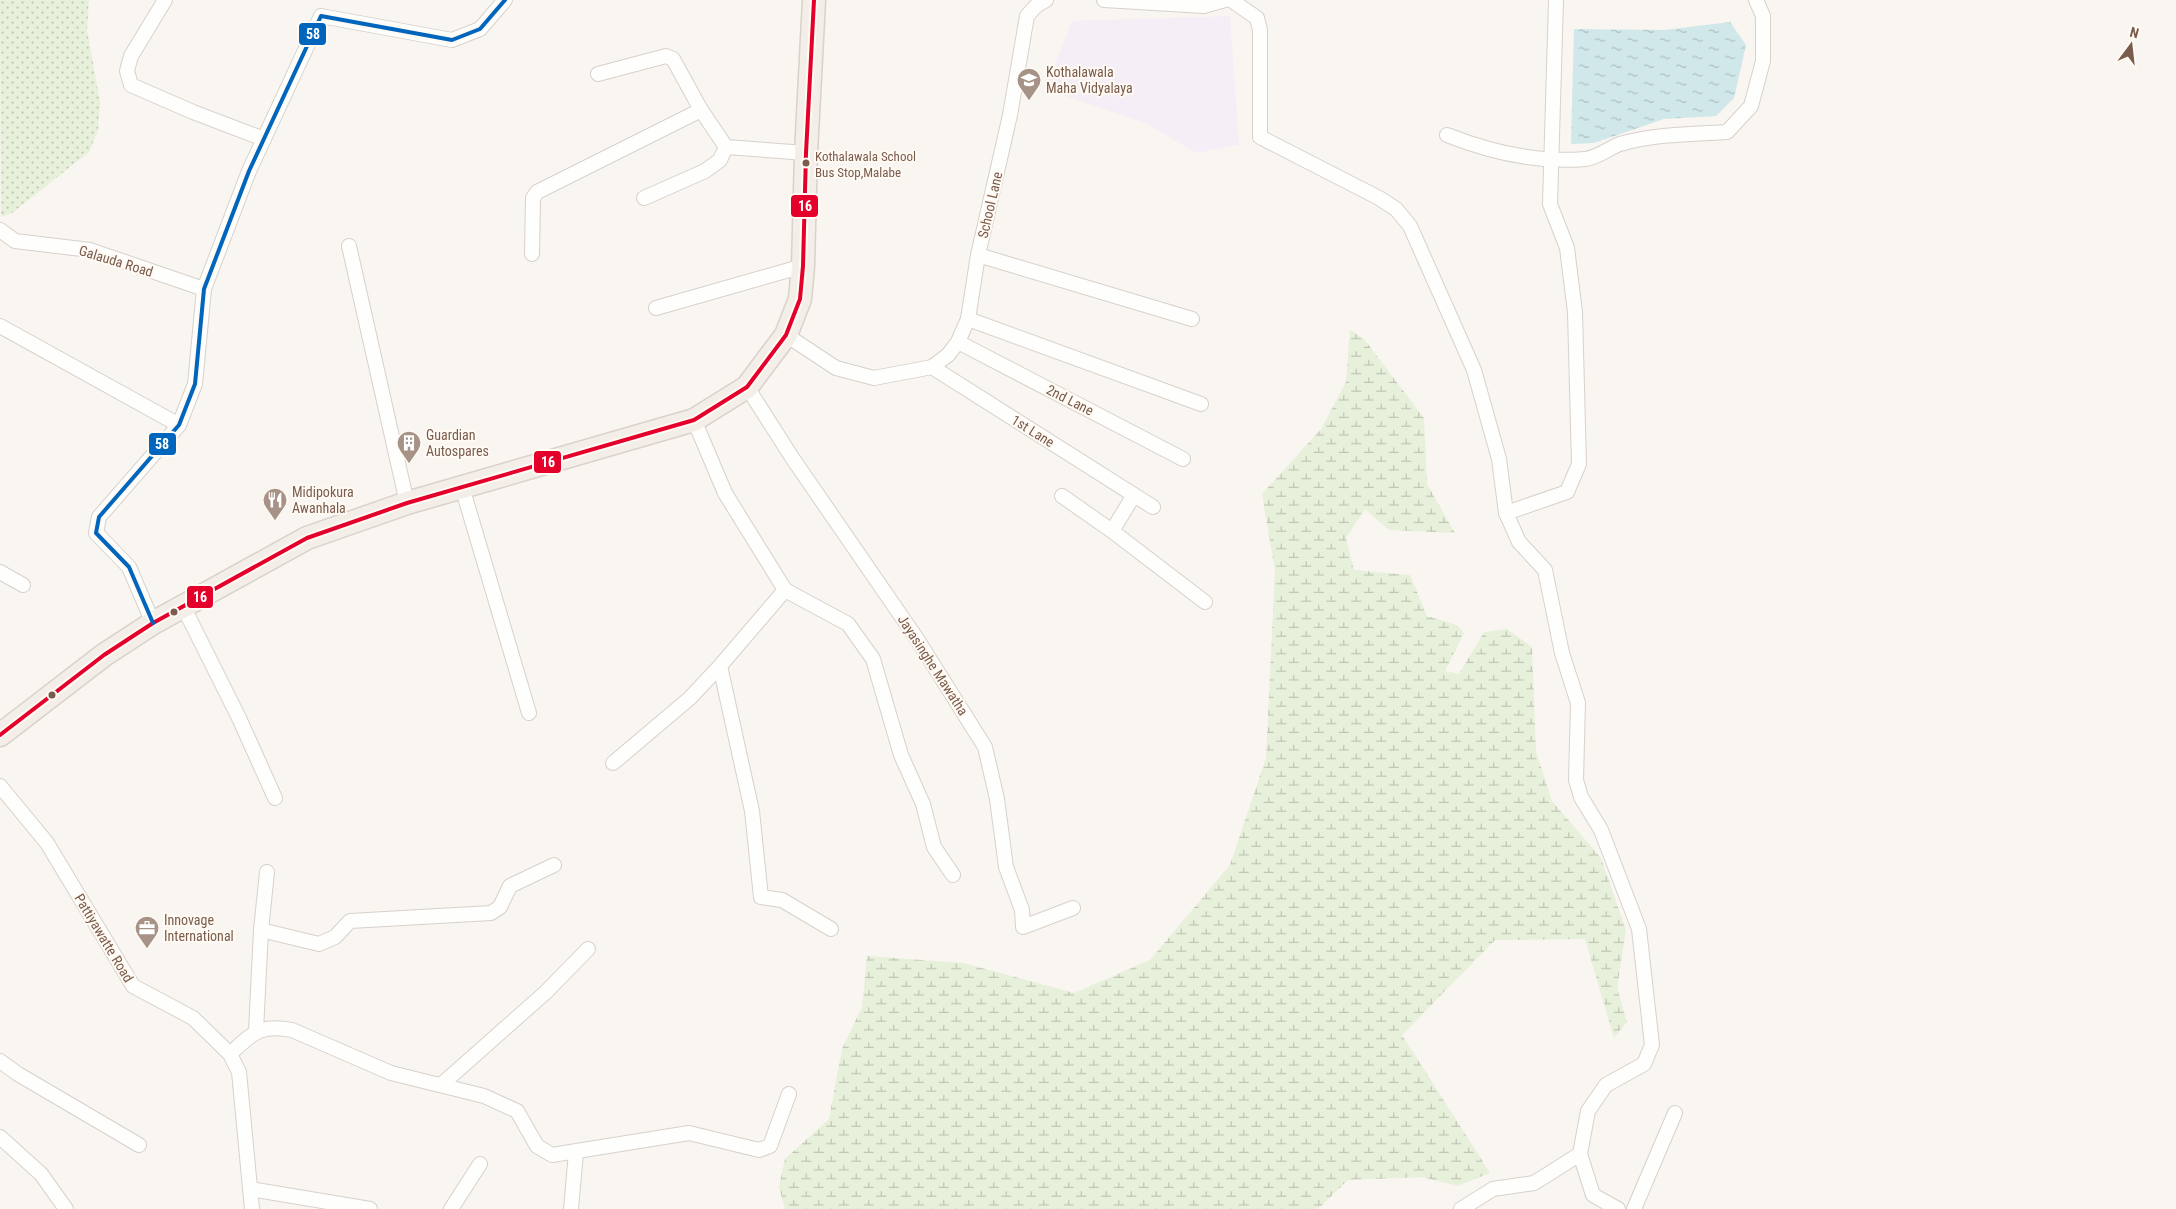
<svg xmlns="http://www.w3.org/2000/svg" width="2176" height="1209" font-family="'Roboto Condensed',sans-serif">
<defs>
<pattern id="grass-dots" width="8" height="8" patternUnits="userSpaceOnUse" patternTransform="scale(1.25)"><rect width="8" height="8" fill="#e7f0db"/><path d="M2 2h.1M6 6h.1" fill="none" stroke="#c0c6b4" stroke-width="1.8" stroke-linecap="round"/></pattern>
<pattern id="wetland-marsh" width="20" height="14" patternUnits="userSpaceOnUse" patternTransform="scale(1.25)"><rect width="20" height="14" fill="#e7f0db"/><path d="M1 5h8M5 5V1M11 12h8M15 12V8" fill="none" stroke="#c0c6b4"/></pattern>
<pattern id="water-ripples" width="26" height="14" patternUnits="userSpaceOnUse" patternTransform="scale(1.25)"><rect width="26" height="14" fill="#d0e8ea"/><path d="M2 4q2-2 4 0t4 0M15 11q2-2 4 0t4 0" fill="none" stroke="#aebfc0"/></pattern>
</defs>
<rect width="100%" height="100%" fill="#f9f5f0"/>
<!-- education -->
<path fill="#f6eef6" d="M 1230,16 L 1239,145 L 1196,153 L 1147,124 L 1045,89 L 1072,21 Z"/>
<!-- grass -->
<path fill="url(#grass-dots)" d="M 0,0 L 89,0 L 87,30 L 100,102 L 98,130 L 89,152 L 12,213 L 1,217 Z"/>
<!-- wetland -->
<path fill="url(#wetland-marsh)" d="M 1350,330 L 1364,339 L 1424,418 L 1427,484 L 1455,533 L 1389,530 L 1365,509 L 1346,538 L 1354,570 L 1410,575 L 1427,616 L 1457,625 L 1464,633 L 1445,671 L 1459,674 L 1484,632 L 1507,629 L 1532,647 L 1536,752 L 1552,801 L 1601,858 L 1626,930 L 1617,988 L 1627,1022 L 1614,1038 L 1585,939 L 1495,940 L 1402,1035 L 1490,1173 L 1458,1186 L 1422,1177 L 1348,1180 L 1318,1209 L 785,1209 L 779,1187 L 785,1159 L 829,1119 L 842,1049 L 862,1007 L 867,956 L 963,963 L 1074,993 L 1150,960 L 1230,865 L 1266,758 L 1275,571 L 1262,494 L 1321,429 L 1346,382 Z"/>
<!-- water -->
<path fill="url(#water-ripples)" d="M 1730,22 L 1746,45 L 1734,98 L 1716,116 L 1664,119 L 1594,143 L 1571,144 L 1574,29 L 1664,30 Z"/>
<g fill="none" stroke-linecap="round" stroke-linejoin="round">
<defs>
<g id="street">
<path d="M 165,0 L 131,56 L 127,71 L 131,85 L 193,112 L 264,139"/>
<path d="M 1104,0 L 1204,6 L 1225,0"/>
<path d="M 1231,0 L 1257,18 L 1260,30 L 1260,137 L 1379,198 L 1396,209 L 1410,226 L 1474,370 L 1499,459 L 1506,513 L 1519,542 L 1545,570 L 1562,653 L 1578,703 L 1576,780 L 1581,797 L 1601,830 L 1639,929 L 1652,1045 L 1644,1064 L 1606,1085 L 1588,1111 L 1580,1154"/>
<path d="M 598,74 L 666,56 L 673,59 L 701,110 L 726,147 L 806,153"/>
<path d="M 1447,135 C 1490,152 1539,163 1585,159 C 1597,158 1609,148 1620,144 C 1654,134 1692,134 1727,132 L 1751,106 L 1763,61 L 1763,16 L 1756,0"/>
<path d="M 644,198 L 705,171 L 720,160 L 726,147"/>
<path d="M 0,230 L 15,241 L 90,250 L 204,289"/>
<path d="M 349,246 L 407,503"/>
<path d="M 532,254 L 533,198 L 537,192 L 701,110"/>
<path d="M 978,255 L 1192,319"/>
<path d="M 656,308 L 803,266"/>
<path d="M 968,319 L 1201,404"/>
<path d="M 0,326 L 179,425"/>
<path d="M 786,335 L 836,368 L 874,378 L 932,367 L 948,355 L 958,342 L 968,319 L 978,255 L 1010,115 L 1027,16 L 1036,6 L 1046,0"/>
<path d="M 958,342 L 1183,459"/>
<path d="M 932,367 L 1153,507"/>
<path d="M 747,387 L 793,459 L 917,639 L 985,747 L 997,799 L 1006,867 L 1022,910 L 1023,927 L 1073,908"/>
<path d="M 694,420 L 725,493 L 785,590 L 848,624 L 873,659 L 901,755 L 923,804 L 934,847 L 953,875"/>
<path d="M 462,487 L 529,713"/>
<path d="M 1062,496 L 1112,531 L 1205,602"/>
<path d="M 1506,513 L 1567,492 L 1579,464 L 1575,312 L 1567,248 L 1550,204 L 1556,0"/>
<path d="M 1112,531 L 1134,495"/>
<path d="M 0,572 L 23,585"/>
<path d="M 183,606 L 239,718 L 275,798"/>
<path d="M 153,623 L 129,567 L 96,533 L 99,517 L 179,425 L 195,384 L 204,289 L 249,171 L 321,16 L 452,40 L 480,29 L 505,0"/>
<path d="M 720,666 L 752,811 L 761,897 L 782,900 L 831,929"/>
<path d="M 613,763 L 690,698 L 720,666 L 785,590"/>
<path d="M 0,786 L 47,843 L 133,986 L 193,1018 L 230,1054 L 239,1072 L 252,1209"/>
<path d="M 261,930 L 319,944 L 335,937 L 350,921 L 491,913 L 500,907 L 510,886 L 554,865"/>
<path d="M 256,1031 L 261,930 L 267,872"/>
<path d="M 230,1054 C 253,1033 259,1024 292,1030 L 391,1073 L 484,1096 L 517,1111 L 537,1146 L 552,1155 L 689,1133 L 759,1150 L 770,1146 L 789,1094"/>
<path d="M 0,1061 L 18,1074 L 139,1145"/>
<path d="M 441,1085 L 546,992 L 588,949"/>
<path d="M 0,1137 L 41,1174 L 66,1209"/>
<path d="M 250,1189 L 370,1209"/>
<path d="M 451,1209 L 480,1164"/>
<path d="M 571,1209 L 576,1152"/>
<path d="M 1461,1209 L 1493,1189 L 1534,1183 L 1580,1154 L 1593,1195 L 1618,1209"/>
<path d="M 1634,1209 L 1675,1113"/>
</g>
<path id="primary" d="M 0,735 L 104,655 L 153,623 L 307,538 L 407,503 L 694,420 L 747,387 L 786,335 L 800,299 L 803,266 L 806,153 L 814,0"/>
</defs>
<!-- street casing -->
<use href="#street" stroke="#d7d1cb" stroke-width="16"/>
<!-- primary casing -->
<use href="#primary" stroke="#dad1cc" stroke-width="25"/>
<!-- street -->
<use href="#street" stroke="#fefefd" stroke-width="14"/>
<!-- primary -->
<use href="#primary" stroke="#f3eee8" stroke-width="22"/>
<defs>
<path id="bus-1" d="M 0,735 L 104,655 L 153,623 L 307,538 L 407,503 L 694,420 L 747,387 L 786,335 L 800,299 L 803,266 L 806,153 L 814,0"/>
<path id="bus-2" d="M 153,623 L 129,567 L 96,533 L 99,517 L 179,425 L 195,384 L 204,289 L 249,171 L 321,16 L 452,40 L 480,29 L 505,0"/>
</defs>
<!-- bus-1 casing -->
<use href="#bus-1" stroke="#fffaf3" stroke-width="8"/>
<!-- bus-2 casing -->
<use href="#bus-2" stroke="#fffaf3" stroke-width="8"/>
<!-- bus-1 -->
<use href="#bus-1" stroke="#e4002b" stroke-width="4"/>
<!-- bus-2 -->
<use href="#bus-2" stroke="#0065bd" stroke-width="4"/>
</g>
<!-- icons -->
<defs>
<symbol id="school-pin" viewBox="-11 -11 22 30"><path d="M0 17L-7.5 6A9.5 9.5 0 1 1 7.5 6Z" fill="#a69286" stroke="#fffaf3"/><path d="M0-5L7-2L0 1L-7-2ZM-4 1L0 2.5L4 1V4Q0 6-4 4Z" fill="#fff"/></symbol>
<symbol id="building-pin" viewBox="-11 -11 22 30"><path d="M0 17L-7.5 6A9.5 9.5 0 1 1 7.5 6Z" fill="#a69286" stroke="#fffaf3"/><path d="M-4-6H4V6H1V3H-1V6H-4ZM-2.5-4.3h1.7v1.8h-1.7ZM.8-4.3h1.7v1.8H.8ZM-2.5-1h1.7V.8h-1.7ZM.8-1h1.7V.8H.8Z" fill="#fff"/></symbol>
<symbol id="restaurant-pin" viewBox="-11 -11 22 30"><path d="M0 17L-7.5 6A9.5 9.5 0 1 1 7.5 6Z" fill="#a69286" stroke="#fffaf3"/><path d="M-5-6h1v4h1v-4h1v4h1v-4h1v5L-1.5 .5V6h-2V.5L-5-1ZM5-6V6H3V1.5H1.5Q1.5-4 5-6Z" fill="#fff"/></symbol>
<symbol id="office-pin" viewBox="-11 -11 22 30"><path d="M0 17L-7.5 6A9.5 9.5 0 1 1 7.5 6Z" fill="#a69286" stroke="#fffaf3"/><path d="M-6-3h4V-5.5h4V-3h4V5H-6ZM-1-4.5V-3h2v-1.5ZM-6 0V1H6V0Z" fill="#fff"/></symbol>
</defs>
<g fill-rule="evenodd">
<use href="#school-pin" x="1015" y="66" width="28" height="38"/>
<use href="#building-pin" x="395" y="429" width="28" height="38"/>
<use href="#restaurant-pin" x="261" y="486" width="28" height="38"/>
<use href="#office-pin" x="133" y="914" width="28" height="38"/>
</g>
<!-- markers -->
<g fill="#7a5c4d" stroke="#fffaf3" stroke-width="2">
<circle cx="806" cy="163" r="4.5"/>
<circle cx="174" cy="612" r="4.5"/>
<circle cx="52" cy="695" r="4.5"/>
</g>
<g text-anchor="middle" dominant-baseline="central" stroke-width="4" stroke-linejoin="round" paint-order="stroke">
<!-- bus labels -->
<g font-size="13" fill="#7a5c4d" stroke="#fffaf3" text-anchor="start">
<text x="815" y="156">Kothalawala School<tspan x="815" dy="16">Bus Stop,Malabe</tspan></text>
</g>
<!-- poi labels -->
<g font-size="14" fill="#7a5c4d" stroke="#fffaf3" text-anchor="start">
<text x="1046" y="72">Kothalawala<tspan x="1046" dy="16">Maha Vidyalaya</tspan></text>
<text x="426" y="435">Guardian<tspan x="426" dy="16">Autospares</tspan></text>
<text x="292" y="492">Midipokura<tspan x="292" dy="16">Awanhala</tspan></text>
<text x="164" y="920">Innovage<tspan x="164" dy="16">International</tspan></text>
</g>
<!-- street labels -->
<g font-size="14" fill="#7a5c4d" stroke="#fffaf3">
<text transform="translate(990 205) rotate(-77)">School Lane</text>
<text transform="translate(116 261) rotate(17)">Galauda Road</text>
<text transform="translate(1070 400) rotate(27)">2nd Lane</text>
<text transform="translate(1033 431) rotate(32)">1st Lane</text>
<text transform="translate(933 665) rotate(57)">Jayasinghe Mawatha</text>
<text transform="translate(104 938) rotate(59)">Pattiyawatte Road</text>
</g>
</g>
<g stroke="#fffaf3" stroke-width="2">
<rect x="298" y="22" width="29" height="24" rx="5" fill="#0065bd"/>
<rect x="790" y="194" width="29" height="24" rx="5" fill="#e4002b"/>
<rect x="148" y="432" width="29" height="24" rx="5" fill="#0065bd"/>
<rect x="533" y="450" width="29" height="24" rx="5" fill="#e4002b"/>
<rect x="186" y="585" width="28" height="24" rx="5" fill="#e4002b"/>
</g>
<g font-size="14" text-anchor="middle" font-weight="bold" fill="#fff">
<text x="313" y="39">58</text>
<text x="805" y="211">16</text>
<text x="162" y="449">58</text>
<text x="548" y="467">16</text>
<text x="200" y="602">16</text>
</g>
<!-- north arrow -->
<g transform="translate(2131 45) rotate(15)" stroke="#fffaf3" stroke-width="4" paint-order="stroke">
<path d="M0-4L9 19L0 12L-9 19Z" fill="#7a5c4d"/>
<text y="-8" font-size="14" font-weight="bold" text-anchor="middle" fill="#7a5c4d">N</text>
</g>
</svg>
